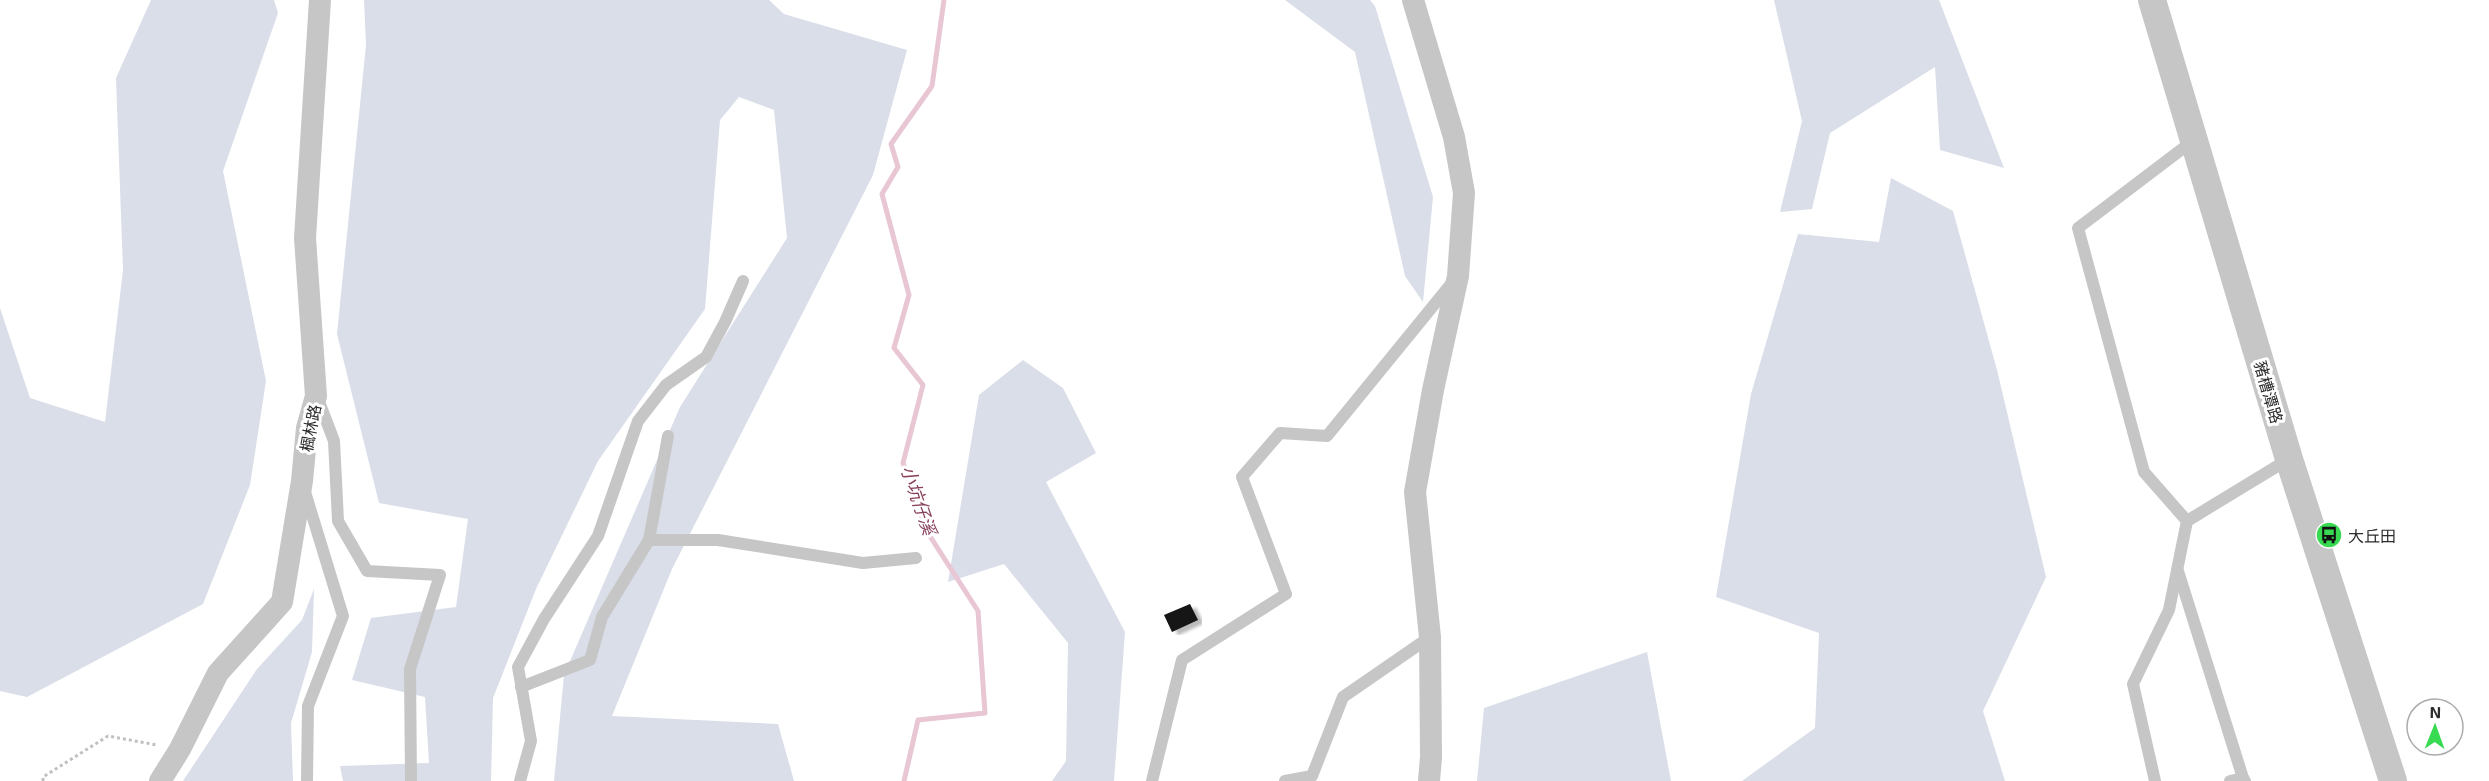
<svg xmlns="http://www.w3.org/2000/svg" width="2489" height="781" font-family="'Exo 2','Noto Sans TC',sans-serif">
<defs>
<filter id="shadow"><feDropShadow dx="6" dy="3.5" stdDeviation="1.5" flood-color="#0004"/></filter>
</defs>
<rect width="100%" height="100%" fill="#fff"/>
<!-- green -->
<g fill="#dadee9">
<path d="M 151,0 L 274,0 L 278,13 L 223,171 L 266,381 L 250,485 L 203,604 L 27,697 L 0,691 L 0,308 L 30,398 L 105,422 L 123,270 L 116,78 Z"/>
<path d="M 364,0 L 769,0 L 784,14 L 907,50 L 873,175 L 672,569 L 612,716 L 778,724 L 794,781 L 554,781 L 564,675 L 680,407 L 787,238 L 774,110 L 739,97 L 720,120 L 705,309 L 598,461 L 536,589 L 493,698 L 491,781 L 343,781 L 340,766 L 429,763 L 425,697 L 352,680 L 371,618 L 456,607 L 468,519 L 379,503 L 337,334 L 366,45 Z"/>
<path d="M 1285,0 L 1370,0 L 1375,6 L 1433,197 L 1423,302 L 1405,276 L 1355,52 Z"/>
<path d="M 1774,0 L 1939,0 L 2004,168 L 1940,150 L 1935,67 L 1830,133 L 1812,209 L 1780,212 L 1802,121 Z"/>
<path d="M 1891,178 L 1953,211 L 1997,370 L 2046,577 L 1983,711 L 2005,781 L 1742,781 L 1815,728 L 1819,633 L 1716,597 L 1751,394 L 1798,234 L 1879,242 Z"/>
<path d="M 1023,360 L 1063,388 L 1096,453 L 1046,482 L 1125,632 L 1114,781 L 1052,781 L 1066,761 L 1068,643 L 1004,564 L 948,582 L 979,395 Z"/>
<path d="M 314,589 L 312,652 L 291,723 L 293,781 L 183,781 L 257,669 L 302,620 Z"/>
<path d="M 1647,652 L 1671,781 L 1477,781 L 1484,708 Z"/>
</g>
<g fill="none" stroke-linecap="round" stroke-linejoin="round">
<!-- stream -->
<path stroke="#e8c6d3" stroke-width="5" d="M 904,781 L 918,720 L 985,713 L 978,611 L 926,530 L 903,463 L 923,385 L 894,348 L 909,295 L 882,194 L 898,167 L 891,144 L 932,86 L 944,0"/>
</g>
<!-- building -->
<path fill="#131313" filter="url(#shadow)" d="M 1190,604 L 1198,620 L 1172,632 L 1164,615 Z"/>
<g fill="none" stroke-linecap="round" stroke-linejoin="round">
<!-- path -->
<path stroke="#c0c0c0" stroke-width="3" stroke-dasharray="3 3" stroke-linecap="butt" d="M 43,781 L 43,777 L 108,736 L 157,745"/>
<!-- service -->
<g stroke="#c6c6c6" stroke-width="12">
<path d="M 318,399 L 334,441 L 338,521 L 367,571 L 440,575 L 410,669 L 411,781"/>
<path d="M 305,492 L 343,616 L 308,706 L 307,781"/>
<path d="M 2187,521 L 2289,459"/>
<path d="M 649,540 L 718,540 L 863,563 L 916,558"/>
<path d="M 2178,571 L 2243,778"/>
<path d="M 521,687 L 590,660 L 602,617 L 649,540 L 668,436"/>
<path d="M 520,781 L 531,741 L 518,667 L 544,619 L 598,536 L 638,421 L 666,385 L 706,357 L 725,322 L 743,281"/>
<path d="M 1152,781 L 1182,660 L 1286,594 L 1242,477 L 1280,433 L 1327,436 L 1451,284"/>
<path d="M 1285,781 L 1312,776 L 1343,697 L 1430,637"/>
<path d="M 2155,781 L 2133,684 L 2169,610 L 2187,521 L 2144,472 L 2078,228 L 2194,140"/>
<path d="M 2230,781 L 2243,778 L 2245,781"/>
</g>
<!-- minor -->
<g stroke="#c6c6c6" stroke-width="22">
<path d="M 1413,0 L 1454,137 L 1464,193 L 1458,276 L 1433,390 L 1415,492 L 1430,637 L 1431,757 L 1429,781"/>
<path d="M 160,781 L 180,749 L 218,673 L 282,602 L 302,481 L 307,428 L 316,396 L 305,238 L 320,0"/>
</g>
<!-- tertiary -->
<path stroke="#c6c6c6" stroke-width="28" d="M 2152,0 L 2289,459 L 2393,781"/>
</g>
<!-- icons -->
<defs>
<symbol id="bus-disc" viewBox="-11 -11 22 22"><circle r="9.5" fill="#37da50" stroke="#fff"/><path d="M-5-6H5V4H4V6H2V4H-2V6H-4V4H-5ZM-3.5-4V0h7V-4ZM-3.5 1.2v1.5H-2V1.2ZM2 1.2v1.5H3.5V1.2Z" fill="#111"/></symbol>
</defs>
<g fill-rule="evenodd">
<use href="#bus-disc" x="2314" y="520" width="30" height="30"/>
</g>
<g text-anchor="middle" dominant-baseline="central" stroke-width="6" stroke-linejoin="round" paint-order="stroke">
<!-- street labels -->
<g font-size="16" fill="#2c2c2c" stroke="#fff">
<text transform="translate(2269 392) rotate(74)">豬槽潭路</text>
<text transform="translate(310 428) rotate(-79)">楓林路</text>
</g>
<!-- poi labels -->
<g font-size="16" fill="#2c2c2c" stroke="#fff" text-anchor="start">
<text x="2348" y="535">大丘田</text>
</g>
<!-- water labels -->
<g font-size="18" font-style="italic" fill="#883f5b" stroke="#fff">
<text transform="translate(919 500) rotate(71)">小坑仔溪</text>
</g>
</g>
<!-- north arrow -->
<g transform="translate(2435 727) rotate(1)"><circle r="28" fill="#ffffff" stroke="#ababab" stroke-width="1.5"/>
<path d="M0-4.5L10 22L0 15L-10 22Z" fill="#37da50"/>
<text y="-9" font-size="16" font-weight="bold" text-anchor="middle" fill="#2c2c2c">N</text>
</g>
</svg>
